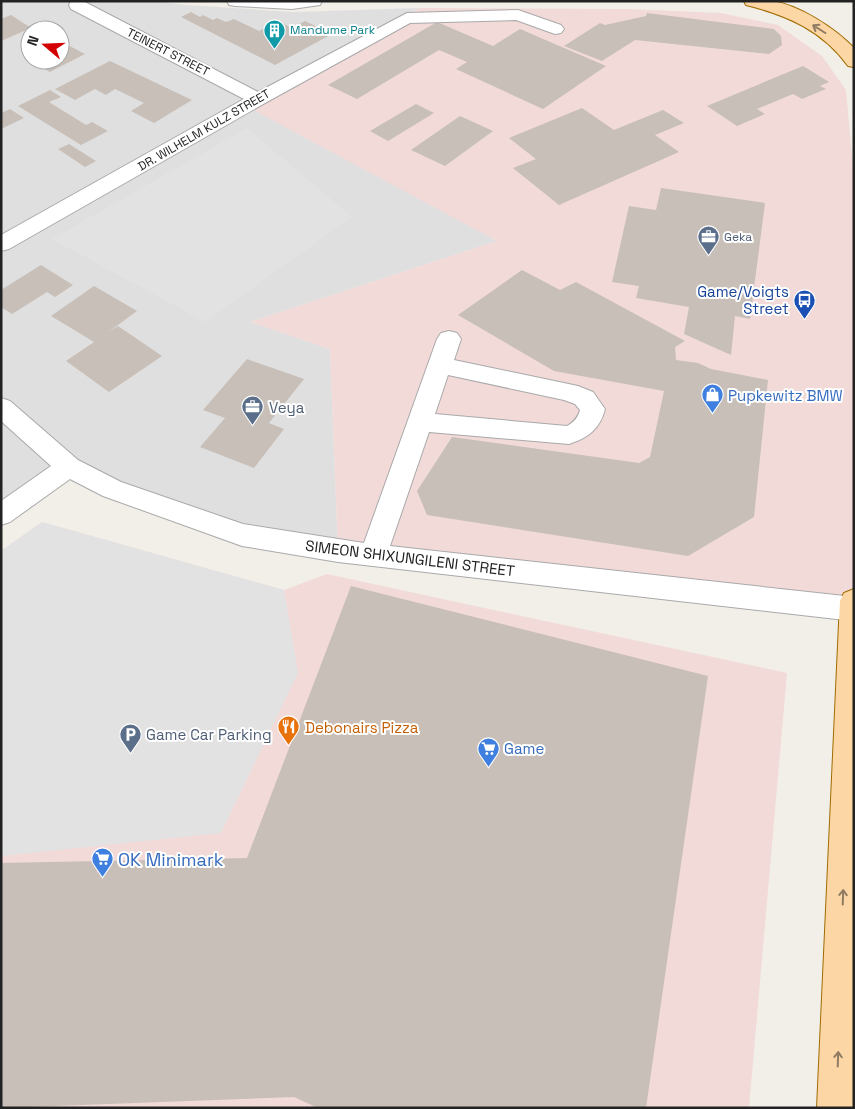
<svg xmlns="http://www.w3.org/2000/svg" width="855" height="1109" font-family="'Space Grotesk',sans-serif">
<rect width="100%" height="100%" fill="#f2efe9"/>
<!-- residential -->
<path fill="#e0dfdf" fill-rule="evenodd" d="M 1,1 L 154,1 L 186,5 L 294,12 L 420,8 L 258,99 L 497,241 L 250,322 L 330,349 L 338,551 L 242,535 L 69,467 L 1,514 ZM 30,30 L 60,30 L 60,60 L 30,60 Z"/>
<!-- commercial -->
<g fill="#f2dad9">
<path d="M 420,8 L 628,9 L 721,13 L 778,25 L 822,56 L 846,90 L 854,178 L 853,609 L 338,551 L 330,349 L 250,322 L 497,241 L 246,106 Z"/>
<path d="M 42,522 L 284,590 L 327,574 L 787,673 L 749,1108 L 1,1108 L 1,551 Z"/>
</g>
<!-- parking -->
<g fill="#e2e2e2">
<path d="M 247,128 L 352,217 L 205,322 L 52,239 Z"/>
<path d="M 42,522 L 284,590 L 298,673 L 221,833 L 1,856 L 1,551 Z"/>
</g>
<!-- building -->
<g fill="#c7bfb8">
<path d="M 191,12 L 200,17 L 203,15 L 213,20 L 217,18 L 226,22 L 234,19 L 259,31 L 278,21 L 292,28 L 305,21 L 332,34 L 275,65 L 181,17 Z"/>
<path d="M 647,13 L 774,29 L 781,36 L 782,45 L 769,54 L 635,40 L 602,61 L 564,46 L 600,23 L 605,25 L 646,16 Z"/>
<path d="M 11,15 L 31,28 L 1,41 L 1,19 Z"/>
<path d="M 437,22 L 493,46 L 520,29 L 606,66 L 543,109 L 456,69 L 467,62 L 439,50 L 357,99 L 328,85 Z"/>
<path d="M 60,41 L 85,54 L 50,72 L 25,58 L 30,56 L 30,60 L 60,60 Z"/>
<path d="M 110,61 L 192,100 L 154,123 L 131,111 L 144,103 L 115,89 L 106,95 L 95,89 L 75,100 L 55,89 Z"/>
<path d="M 803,66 L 829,82 L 820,86 L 826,89 L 802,99 L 793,94 L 757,109 L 765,114 L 737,126 L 707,106 Z"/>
<path d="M 50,90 L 61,97 L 49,102 L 86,125 L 92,122 L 108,131 L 81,145 L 18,106 Z"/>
<path d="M 416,104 L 434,113 L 388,141 L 370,131 Z"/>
<path d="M 582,108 L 614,130 L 663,110 L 684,123 L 655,135 L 679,152 L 559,205 L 513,168 L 536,159 L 509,138 Z"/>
<path d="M 10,109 L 24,118 L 1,129 L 1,113 Z"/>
<path d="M 460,116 L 493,131 L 445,166 L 411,150 Z"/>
<path d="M 69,144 L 96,161 L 85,167 L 58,149 Z"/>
<path d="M 661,188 L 765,203 L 750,319 L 735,316 L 731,355 L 684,334 L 689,307 L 636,298 L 639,286 L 612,282 L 629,206 L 656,210 Z"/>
<path d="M 41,265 L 73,285 L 55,297 L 47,292 L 12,314 L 1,307 L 1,290 Z"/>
<path d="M 522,270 L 560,290 L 576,282 L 685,341 L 675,347 L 676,360 L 698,363 L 711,369 L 768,380 L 754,517 L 688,556 L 427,515 L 417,491 L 452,437 L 639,463 L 650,457 L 664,391 L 554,371 L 458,315 Z"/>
<path d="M 94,286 L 137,311 L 107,333 L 118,326 L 162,356 L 109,392 L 66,361 L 94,342 L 51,316 Z"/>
<path d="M 247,359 L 304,379 L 269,423 L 284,429 L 254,468 L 200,447 L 225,418 L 203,410 Z"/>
<path d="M 351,586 L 708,676 L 646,1108 L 318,1108 L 294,1097 L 1,1108 L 1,863 L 247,858 Z"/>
</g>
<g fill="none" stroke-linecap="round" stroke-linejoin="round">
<defs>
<g id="minor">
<path d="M 71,1 L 83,1 L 258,92 L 407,13 L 518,10 L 561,25 L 564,29 L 561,33 L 555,34 L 516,20 L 410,23 L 265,103 L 9,249 L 1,251 L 1,235 L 244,99 L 71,9 L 69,5 Z"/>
<path d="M 227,1 L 322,1 L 320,5 L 292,9 L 235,6 L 229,5 Z"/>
<path d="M 449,331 L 457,333 L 461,339 L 454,360 L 578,386 L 593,392 L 605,409 C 600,429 588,438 569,444 L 429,432 L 390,546 L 854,597 L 854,621 L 338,562 L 242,546 L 103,496 L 70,479 L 10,522 L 1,525 L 1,501 L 51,466 L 1,421 L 1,398 L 10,401 L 78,460 L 121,482 L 243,524 L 364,543 L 437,339 L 441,333 ZM 448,375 L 564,400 L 575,404 L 580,410 C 578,418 574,422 567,426 L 435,414 Z"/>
</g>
<g id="major">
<path d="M 744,1 C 753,1 763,0 772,1 C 799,5 835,28 854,48 L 854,67 L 848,66 C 823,31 787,15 746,5 Z"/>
<path d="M 854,589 L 854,1108 L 817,1108 L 840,601 L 844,593 Z"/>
</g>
</defs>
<!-- minor casing -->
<use href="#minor" stroke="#a9a9a9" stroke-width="2"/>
<!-- major casing -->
<use href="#major" stroke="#a06b00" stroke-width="2"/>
<!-- minor -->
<use href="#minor" fill="#fff" fill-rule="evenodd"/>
<!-- major -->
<use href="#major" fill="#fcd6a4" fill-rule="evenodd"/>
</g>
<!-- one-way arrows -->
<defs><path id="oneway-shaft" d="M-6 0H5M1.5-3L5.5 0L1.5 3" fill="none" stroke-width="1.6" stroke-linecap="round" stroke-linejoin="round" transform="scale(1.25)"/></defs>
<g stroke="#8f7c63">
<use href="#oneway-shaft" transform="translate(819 29) rotate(-148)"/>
<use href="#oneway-shaft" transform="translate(843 897) rotate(-88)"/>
<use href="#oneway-shaft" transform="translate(838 1059) rotate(-88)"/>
</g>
<!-- icons -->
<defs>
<symbol id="building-pin" viewBox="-11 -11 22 30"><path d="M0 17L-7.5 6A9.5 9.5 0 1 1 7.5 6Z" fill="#0f9aa8" stroke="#fff"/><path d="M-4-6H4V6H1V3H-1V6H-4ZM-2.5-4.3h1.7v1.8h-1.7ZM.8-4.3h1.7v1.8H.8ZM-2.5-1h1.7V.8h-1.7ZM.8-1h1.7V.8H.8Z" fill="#fff"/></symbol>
<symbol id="office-pin" viewBox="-11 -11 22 30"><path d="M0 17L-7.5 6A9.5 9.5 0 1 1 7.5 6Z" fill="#5c6f8a" stroke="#fff"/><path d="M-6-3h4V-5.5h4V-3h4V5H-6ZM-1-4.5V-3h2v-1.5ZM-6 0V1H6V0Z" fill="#fff"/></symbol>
<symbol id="bus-pin" viewBox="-11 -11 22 30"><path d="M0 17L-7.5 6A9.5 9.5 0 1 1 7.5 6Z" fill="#1a4fb4" stroke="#fff"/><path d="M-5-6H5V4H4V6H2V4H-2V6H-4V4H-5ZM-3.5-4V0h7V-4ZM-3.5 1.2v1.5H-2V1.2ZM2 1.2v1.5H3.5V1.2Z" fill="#fff"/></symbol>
<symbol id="shop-pin" viewBox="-11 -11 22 30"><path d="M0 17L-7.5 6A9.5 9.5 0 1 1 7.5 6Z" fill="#3f7fe0" stroke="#fff"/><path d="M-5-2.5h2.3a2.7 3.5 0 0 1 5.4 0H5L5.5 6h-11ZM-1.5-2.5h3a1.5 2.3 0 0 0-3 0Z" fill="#fff"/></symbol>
<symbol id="restaurant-pin" viewBox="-11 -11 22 30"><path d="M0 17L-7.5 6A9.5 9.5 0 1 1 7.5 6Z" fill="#e8710a" stroke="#fff"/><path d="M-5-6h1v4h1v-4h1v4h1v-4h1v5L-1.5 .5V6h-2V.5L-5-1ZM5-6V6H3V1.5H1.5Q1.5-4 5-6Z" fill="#fff"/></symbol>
<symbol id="parking-pin" viewBox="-11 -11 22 30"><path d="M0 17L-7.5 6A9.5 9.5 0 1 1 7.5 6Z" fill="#5c6f8a" stroke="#fff"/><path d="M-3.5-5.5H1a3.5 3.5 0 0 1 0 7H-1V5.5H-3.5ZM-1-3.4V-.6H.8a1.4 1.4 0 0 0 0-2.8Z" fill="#fff"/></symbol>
<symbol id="supermarket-pin" viewBox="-11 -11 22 30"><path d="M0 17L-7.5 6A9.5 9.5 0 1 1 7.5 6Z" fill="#3f7fe0" stroke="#fff"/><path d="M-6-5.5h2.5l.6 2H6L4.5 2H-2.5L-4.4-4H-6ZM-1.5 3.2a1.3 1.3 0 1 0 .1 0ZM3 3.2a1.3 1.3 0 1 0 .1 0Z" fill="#fff"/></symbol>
</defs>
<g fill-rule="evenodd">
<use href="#building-pin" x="262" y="18" width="25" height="34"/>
<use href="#office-pin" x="696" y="224" width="25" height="34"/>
<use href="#bus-pin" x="792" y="288" width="25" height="34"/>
<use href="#shop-pin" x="700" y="382" width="25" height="34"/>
<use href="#office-pin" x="240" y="394" width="25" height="34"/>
<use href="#restaurant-pin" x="276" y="714" width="25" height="34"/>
<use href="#parking-pin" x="118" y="722" width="25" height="34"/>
<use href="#supermarket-pin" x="476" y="736" width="25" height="34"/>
<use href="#supermarket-pin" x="90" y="846" width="25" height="34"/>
</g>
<g text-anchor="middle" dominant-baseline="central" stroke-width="4" stroke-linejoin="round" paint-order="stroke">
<!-- far-culture labels -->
<g font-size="12" fill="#0d838f" stroke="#fff" text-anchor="start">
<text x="290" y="30">Mandume Park</text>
</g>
<!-- far-street labels -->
<g font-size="12" fill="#222" stroke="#fff">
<text transform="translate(168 52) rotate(27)">TEINERT STREET</text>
<text transform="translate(204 130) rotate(-30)">DR. WILHELM KULZ STREET</text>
</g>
<!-- far-service labels -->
<g font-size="12" fill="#4e5e75" stroke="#fff" text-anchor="start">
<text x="724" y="237">Geka</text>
</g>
<!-- transit labels -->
<g font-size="15" fill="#164399" stroke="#fff" text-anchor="end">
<text x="789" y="291">Game/Voigts<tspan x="789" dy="17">Street</tspan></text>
</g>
<!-- shop labels -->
<g font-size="15" fill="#366cbe" stroke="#fff" text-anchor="start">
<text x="728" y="395">Pupkewitz BMW</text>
<text x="504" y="748">Game</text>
</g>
<!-- service labels -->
<g font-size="15" fill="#4e5e75" stroke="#fff" text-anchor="start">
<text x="269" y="407">Veya</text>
<text x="146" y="734">Game Car Parking</text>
</g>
<!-- street labels -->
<g font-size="15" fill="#222" stroke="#fff">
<text transform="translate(410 558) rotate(7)">SIMEON SHIXUNGILENI STREET</text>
</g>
<!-- food labels -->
<g font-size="15" fill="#c56008" stroke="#fff" text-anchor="start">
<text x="305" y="727">Debonairs Pizza</text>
</g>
<!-- near-shop labels -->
<g font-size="18" fill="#366cbe" stroke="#fff" text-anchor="start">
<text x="118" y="859">OK Minimark</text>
</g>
</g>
<!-- border -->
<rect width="855" height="1109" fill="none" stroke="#222222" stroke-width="5"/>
<!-- north arrow -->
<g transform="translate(45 45) rotate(289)"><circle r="24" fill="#ffffff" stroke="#a7a7a7"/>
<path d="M0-4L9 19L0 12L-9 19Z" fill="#d40000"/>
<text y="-8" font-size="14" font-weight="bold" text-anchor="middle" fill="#222222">N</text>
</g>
</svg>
